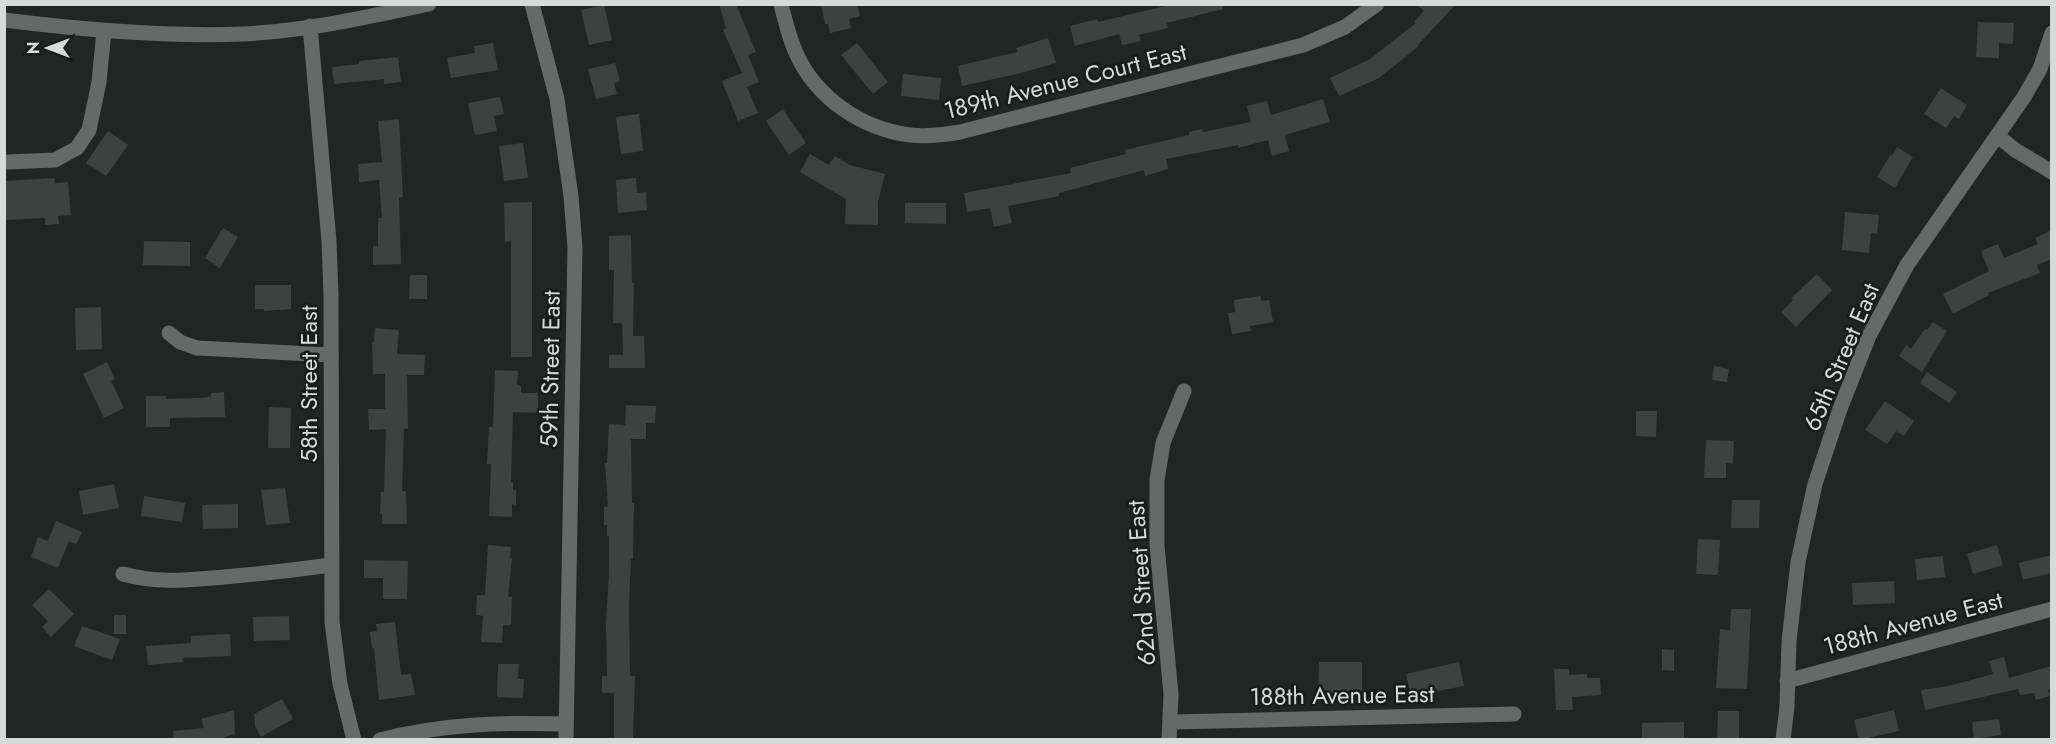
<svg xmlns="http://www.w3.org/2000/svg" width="2056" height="744" font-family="Jost,sans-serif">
<rect width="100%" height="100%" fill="#212625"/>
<!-- building -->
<g fill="#3d4241">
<path d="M 719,4 L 736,4 L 756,52 L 748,55 L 759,82 L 747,87 L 758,113 L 738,121 L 722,81 L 742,73 L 723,30 L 726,28 Z"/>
<path d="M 821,4 L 857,4 L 860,16 L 849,19 L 851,28 L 830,33 L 828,24 L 825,24 Z"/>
<path d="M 1174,4 L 1222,4 L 1223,9 L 1167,23 L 1168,28 L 1139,35 L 1141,41 L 1122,45 L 1119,34 L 1075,46 L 1070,26 L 1097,19 L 1098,22 Z"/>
<path d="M 1416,4 L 1456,4 L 1418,45 L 1419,46 L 1379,78 L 1339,96 L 1330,78 L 1370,59 L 1416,23 L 1414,22 L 1424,11 Z"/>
<path d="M 604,5 L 612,40 L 589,45 L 581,10 Z"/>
<path d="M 1978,22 L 2014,23 L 2013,44 L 1999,43 L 1999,58 L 1976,57 Z"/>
<path d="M 1048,38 L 1056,63 L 1017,74 L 962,86 L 958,66 L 1017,52 L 1016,48 Z"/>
<path d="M 493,43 L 498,70 L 451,78 L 447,58 L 475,53 L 474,46 Z"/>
<path d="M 857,43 L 888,82 L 873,94 L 841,55 Z"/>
<path d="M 398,57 L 401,82 L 384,84 L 384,79 L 334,84 L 332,67 L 359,64 L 359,61 Z"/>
<path d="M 615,63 L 620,81 L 614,83 L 617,94 L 596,99 L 588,69 Z"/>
<path d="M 903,74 L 941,78 L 939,100 L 901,96 Z"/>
<path d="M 1941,88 L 1967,105 L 1959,119 L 1954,116 L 1946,128 L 1924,114 Z"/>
<path d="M 500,97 L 504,114 L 494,116 L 497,131 L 475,135 L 468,103 Z"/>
<path d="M 1323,99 L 1330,122 L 1285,135 L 1289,151 L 1272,156 L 1268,140 L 1238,148 L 1238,145 L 1166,159 L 1168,169 L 1145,176 L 1144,170 L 1059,193 L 1059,196 L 1008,206 L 1012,223 L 994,227 L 990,208 L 967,212 L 964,193 L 1071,173 L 1070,168 L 1126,154 L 1125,150 L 1189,135 L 1189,132 L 1202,129 L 1203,132 L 1251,122 L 1247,106 L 1267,101 L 1271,115 Z"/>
<path d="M 783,109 L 806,143 L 789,155 L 766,121 Z"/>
<path d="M 639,114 L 643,151 L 621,154 L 616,117 Z"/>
<path d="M 399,119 L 403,197 L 399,198 L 401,264 L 373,265 L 373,246 L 378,246 L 378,218 L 382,218 L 379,180 L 359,182 L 358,164 L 382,162 L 378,121 Z"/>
<path d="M 108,131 L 128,145 L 106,176 L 86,163 Z"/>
<path d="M 523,143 L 528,178 L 504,181 L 499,146 Z"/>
<path d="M 1897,147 L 1913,157 L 1895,188 L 1877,177 L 1891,154 L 1892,156 Z"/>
<path d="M 810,154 L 829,165 L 835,156 L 850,165 L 885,174 L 878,202 L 878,225 L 845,224 L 846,199 L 800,172 Z"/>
<path d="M 54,178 L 55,183 L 68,182 L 71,215 L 58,216 L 59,224 L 45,225 L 45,218 L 6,220 L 4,181 Z"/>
<path d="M 636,178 L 637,193 L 646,192 L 647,210 L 618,213 L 616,180 Z"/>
<path d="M 532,202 L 532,357 L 511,357 L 511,241 L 505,242 L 504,203 Z"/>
<path d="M 905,203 L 946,203 L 946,224 L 905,223 Z"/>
<path d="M 1845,212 L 1879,215 L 1877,234 L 1871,233 L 1869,253 L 1842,250 Z"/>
<path d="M 223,228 L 238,237 L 220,268 L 205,258 Z"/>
<path d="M 2052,230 L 2052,259 L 2037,265 L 2040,273 L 1988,293 L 1989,295 L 1953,314 L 1943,294 L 1989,271 L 1981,251 L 1998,244 L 2004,258 L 2038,244 L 2035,238 Z"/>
<path d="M 631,235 L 632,283 L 634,283 L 633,336 L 644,336 L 645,368 L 609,368 L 609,355 L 623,355 L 622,323 L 613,323 L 614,270 L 609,270 L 609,236 Z"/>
<path d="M 144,241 L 190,242 L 190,266 L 143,265 Z"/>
<path d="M 1817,274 L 1832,290 L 1796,327 L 1781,312 L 1793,300 L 1791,298 Z"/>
<path d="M 410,275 L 427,275 L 427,299 L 409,299 Z"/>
<path d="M 255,285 L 291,285 L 291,309 L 264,311 L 264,309 L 255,309 Z"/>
<path d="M 1261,296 L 1261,301 L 1269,300 L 1273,322 L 1250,326 L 1251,331 L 1232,334 L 1228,313 L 1235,312 L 1234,300 Z"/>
<path d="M 101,307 L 102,349 L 76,350 L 75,308 Z"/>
<path d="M 1933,322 L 1947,331 L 1922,372 L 1899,356 L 1906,345 L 1911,349 L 1925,329 L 1927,330 Z"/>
<path d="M 375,328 L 399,330 L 397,354 L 425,355 L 424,375 L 407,375 L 408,429 L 404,429 L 402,491 L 406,491 L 407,524 L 382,524 L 382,514 L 380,514 L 381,492 L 384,492 L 386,429 L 369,430 L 368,409 L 385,409 L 385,374 L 373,374 L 372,342 L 374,342 Z"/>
<path d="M 107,362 L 115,379 L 111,381 L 124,408 L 104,418 L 83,374 Z"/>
<path d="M 1714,366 L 1729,369 L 1727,382 L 1712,380 Z"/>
<path d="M 495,370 L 518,371 L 517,385 L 521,386 L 521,393 L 538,393 L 538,413 L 513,412 L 511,482 L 513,482 L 513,490 L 516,490 L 516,505 L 512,504 L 512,517 L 489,516 L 491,464 L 487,464 L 489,427 L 493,427 Z"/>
<path d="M 1927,372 L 1957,392 L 1949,403 L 1920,383 Z"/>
<path d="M 224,392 L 225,417 L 170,418 L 170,427 L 146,427 L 146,396 L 166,396 L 166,399 L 197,398 L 211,397 L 211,393 Z"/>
<path d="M 1885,401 L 1914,421 L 1904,436 L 1896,431 L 1887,444 L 1865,430 Z"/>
<path d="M 626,405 L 656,406 L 655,423 L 646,423 L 646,439 L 631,439 L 632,503 L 634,503 L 633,559 L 631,559 L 629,606 L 630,676 L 635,676 L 633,740 L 614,740 L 614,693 L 602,693 L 602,676 L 607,676 L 606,624 L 609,572 L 609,536 L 607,536 L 607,525 L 604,525 L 604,506 L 608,507 L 605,463 L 607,463 L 609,424 L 625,425 Z"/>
<path d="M 269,407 L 291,408 L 290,448 L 268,448 Z"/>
<path d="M 1636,411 L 1657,411 L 1656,437 L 1636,436 Z"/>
<path d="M 1706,440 L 1734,441 L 1733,464 L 1726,463 L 1726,478 L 1704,478 Z"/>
<path d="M 114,484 L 119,508 L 83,515 L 79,491 Z"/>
<path d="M 285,488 L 290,523 L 266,525 L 261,490 Z"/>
<path d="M 144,496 L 185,503 L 182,522 L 141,516 Z"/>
<path d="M 1732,500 L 1760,500 L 1759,528 L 1731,528 Z"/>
<path d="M 238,504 L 238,528 L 203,529 L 202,505 Z"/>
<path d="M 56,521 L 82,532 L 76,544 L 69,541 L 58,568 L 31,557 L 38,537 L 48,541 Z"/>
<path d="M 1698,539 L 1720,540 L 1718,575 L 1696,574 Z"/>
<path d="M 488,545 L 511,547 L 510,558 L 512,558 L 508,597 L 512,597 L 511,625 L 503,625 L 502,643 L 481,642 L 483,616 L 476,615 L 477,595 L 485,595 Z"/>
<path d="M 1997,545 L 2003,565 L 1973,574 L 1967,554 Z"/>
<path d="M 2052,555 L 2052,573 L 2023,580 L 2019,563 Z"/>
<path d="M 1943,556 L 1945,577 L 1917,580 L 1915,559 Z"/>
<path d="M 364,560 L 408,561 L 407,599 L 383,599 L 383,578 L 364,578 Z"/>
<path d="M 1894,581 L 1895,603 L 1853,605 L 1852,583 Z"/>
<path d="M 49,589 L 74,614 L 51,637 L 42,627 L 48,621 L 32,605 Z"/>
<path d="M 1731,609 L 1751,609 L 1747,689 L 1716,688 L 1720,629 L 1730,630 Z"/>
<rect x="114" y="615" width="12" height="19"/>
<path d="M 289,616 L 290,640 L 254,641 L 253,617 Z"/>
<path d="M 395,622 L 401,675 L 411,674 L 415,695 L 379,700 L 374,648 L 372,648 L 370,632 L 377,631 L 376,624 Z"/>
<path d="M 82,626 L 120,639 L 112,660 L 74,646 Z"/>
<path d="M 230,634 L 231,656 L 182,658 L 183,662 L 148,665 L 146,646 L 191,643 L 191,636 Z"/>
<path d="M 1662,649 L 1674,650 L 1674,671 L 1662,670 Z"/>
<path d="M 2004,657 L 2009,678 L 2052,666 L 2052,689 L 2048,690 L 2050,696 L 2036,700 L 2034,693 L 2020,695 L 2018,689 L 1925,710 L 1921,690 L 1949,686 L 1993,674 L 1989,661 Z"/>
<path d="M 1319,662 L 1362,662 L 1362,701 L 1340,701 L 1340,694 L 1318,694 Z"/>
<path d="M 1459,662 L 1464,686 L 1411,696 L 1406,674 Z"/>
<path d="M 498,664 L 519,664 L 518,679 L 524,679 L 523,698 L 497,697 Z"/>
<path d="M 1554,669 L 1569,669 L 1569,675 L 1587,674 L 1587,678 L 1600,678 L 1601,695 L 1572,697 L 1573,710 L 1556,710 Z"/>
<path d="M 282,699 L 293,719 L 261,737 L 255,726 L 254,714 Z"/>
<path d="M 234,710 L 235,734 L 216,740 L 174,740 L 173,731 L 204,728 L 201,719 Z"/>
<path d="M 1894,710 L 1899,731 L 1859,740 L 1854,720 Z"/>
<path d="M 1718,711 L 1739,711 L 1739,740 L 1717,740 Z"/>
<path d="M 1999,719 L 2001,735 L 1974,739 L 1972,722 Z"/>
<path d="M 1684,722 L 1684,740 L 1642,740 L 1642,723 Z"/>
</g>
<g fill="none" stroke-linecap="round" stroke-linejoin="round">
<!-- minor -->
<g stroke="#676969" stroke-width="15">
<path d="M 532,4 L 557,99 L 571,196 L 575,248 L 566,740"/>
<path d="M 781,4 C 785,21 789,37 796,53 C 816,98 862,129 910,135 C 927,137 943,135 960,132 L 1303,45 L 1345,27 L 1377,4"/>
<path d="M 4,20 C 84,30 163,37 243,34 C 305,31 368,17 429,4"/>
<path d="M 310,26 L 329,241 L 331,295 L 332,622 L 340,684 L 354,740"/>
<path d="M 1998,136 L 2015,150 L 2052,172"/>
<path d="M 7,162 L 55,160 L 77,148 L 89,130 L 99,82 L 104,31"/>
<path d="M 169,333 L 180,342 L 197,348 L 331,355"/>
<path d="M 123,574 C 160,584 187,580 224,577 C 260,574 295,570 331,565"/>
<path d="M 1787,681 L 2052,609"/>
<path d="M 1171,722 L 1514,714"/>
<path d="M 380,740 C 441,724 503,722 566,724"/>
<path d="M 1169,740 L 1171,694 L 1157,546 L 1157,480 L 1163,443 L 1184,391"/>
<path d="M 1783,740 L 1787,706 L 1789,641 L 1798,562 L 1815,484 L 1840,409 L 1869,336 L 1907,265 L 2024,97 L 2040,69 L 2052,33"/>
</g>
</g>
<g text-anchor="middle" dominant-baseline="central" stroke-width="5" stroke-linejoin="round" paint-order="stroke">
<!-- street labels -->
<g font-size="24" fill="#d6dad9" stroke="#181d1b">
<text transform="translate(1065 81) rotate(-14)">189th Avenue Court East</text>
<text transform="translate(1841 357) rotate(-67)">65th Street East</text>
<text transform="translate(550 369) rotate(-89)">59th Street East</text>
<text transform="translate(308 384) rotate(-90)">58th Street East</text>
<text transform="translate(1141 583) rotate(-94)">62nd Street East</text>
<text transform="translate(1913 623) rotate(-15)">188th Avenue East</text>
<text transform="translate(1342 695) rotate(-1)">188th Avenue East</text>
</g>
</g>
<!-- border -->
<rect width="2056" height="744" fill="none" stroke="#d6dad9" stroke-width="12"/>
<!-- north arrow -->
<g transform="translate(48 48) rotate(270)" stroke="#181d1b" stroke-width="4.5" paint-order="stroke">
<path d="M0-4.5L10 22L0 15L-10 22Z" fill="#d6dad9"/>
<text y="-9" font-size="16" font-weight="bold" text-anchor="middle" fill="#d6dad9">N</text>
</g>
</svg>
